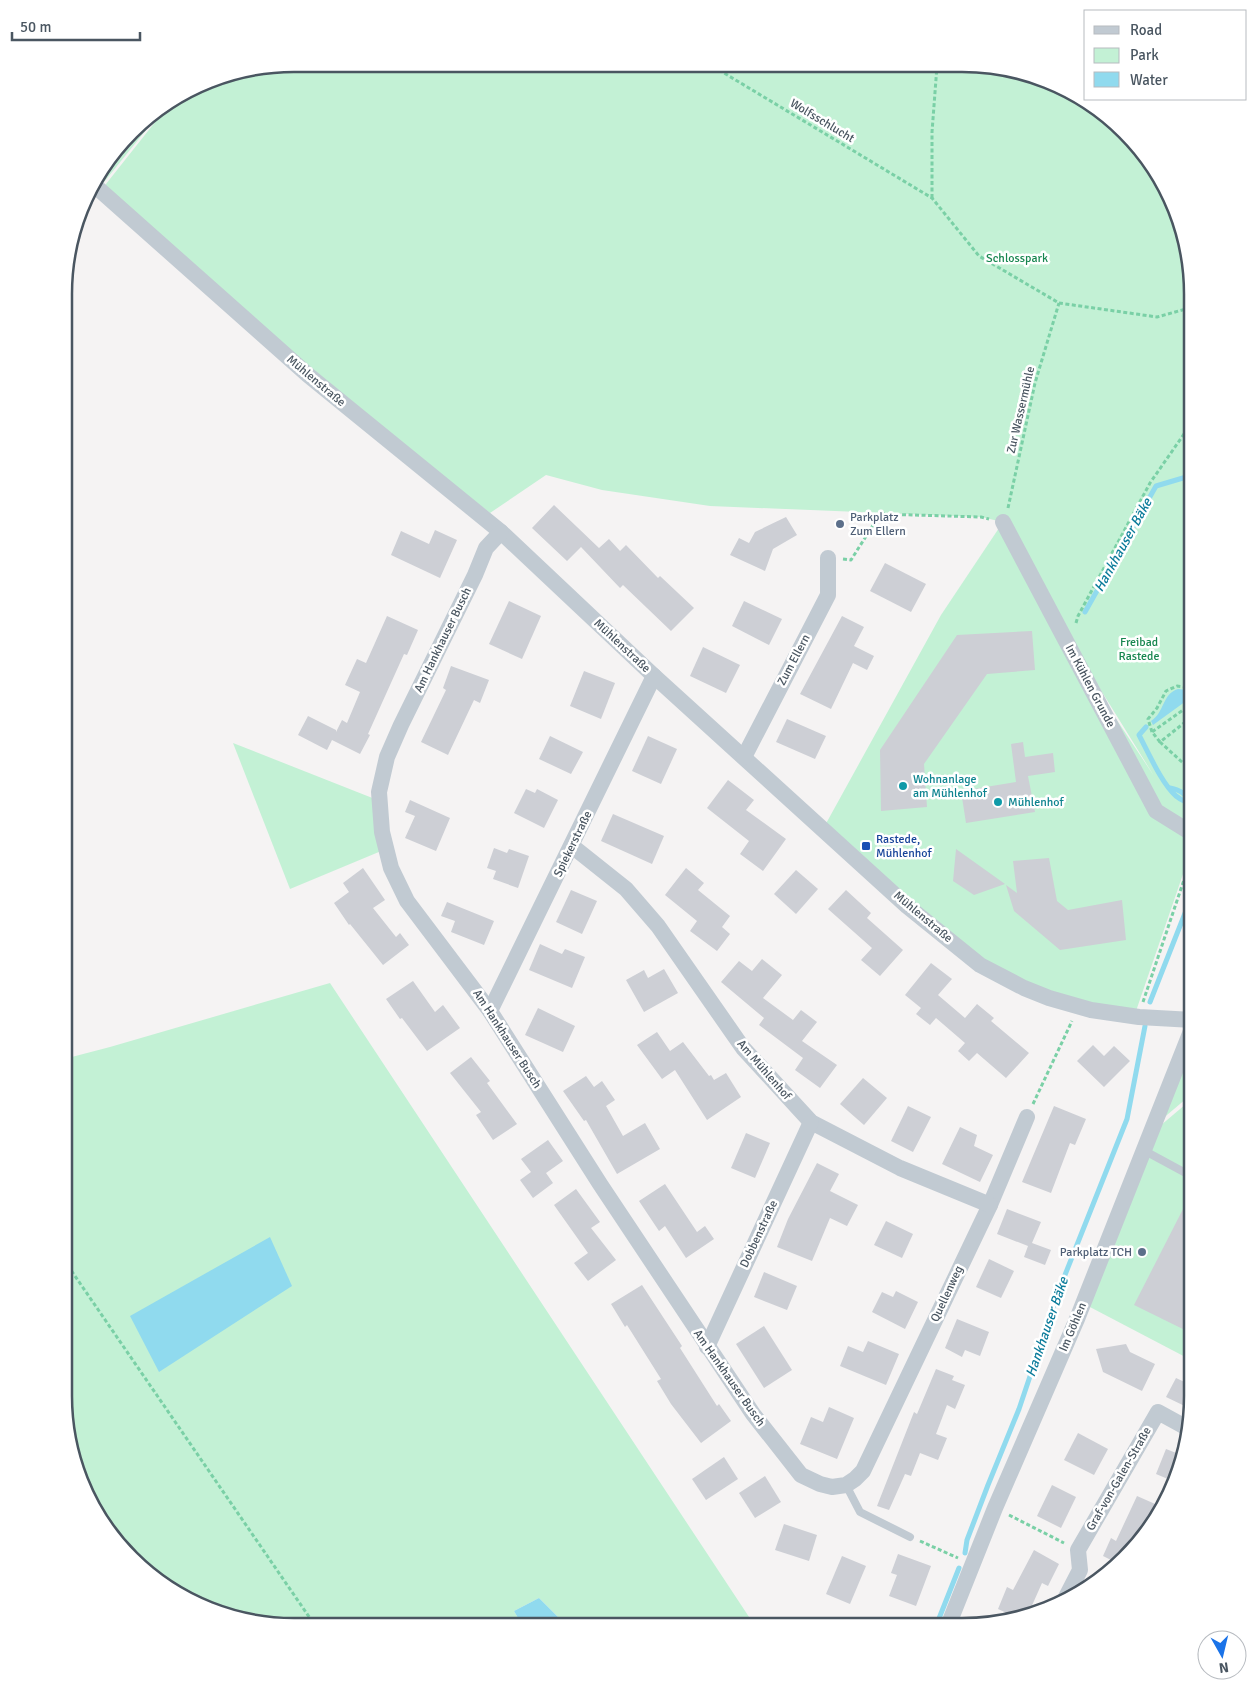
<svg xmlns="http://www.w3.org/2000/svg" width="1257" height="1690" font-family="Signika,sans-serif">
<rect width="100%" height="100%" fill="#f5f3f3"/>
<!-- green -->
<g fill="#c3f1d5" fill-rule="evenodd">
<path d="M 295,64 L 993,66 L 1050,81 L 1103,111 L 1169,192 L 1193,295 L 1193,845 L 1136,1011 L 1112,1014 L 980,965 L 823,829 L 941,615 L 1003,522 L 981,517 L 710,506 L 602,490 L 546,475 L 490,513 L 293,362 L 102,189 L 167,107 L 220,76 ZM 1076,650 L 1154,776 L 1073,654 Z"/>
<path d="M 163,109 L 100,187 L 95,180 L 143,121 Z"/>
<path d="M 233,743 L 380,801 L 386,849 L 290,889 Z"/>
<path d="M 330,983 L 755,1626 L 566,1625 L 539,1598 L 514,1611 L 522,1625 L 265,1624 L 166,1587 L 121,1548 L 88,1498 L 64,1395 L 64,1059 L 110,1047 Z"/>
<path d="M 1193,1037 L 1193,1093 L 1161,1120 Z"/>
<path d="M 1193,1098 L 1193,1361 L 1088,1306 L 1160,1126 Z"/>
</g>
<!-- water -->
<g fill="#90daee">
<path d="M 1178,689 L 1187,690 L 1193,696 L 1153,725 L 1151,721 C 1165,712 1162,694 1178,689 Z"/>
<path d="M 270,1237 L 292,1286 L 159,1372 L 130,1316 Z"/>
<path d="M 539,1598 L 566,1625 L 522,1625 L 514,1611 Z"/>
</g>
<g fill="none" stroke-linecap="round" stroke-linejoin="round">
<!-- stream -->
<g stroke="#90daee" stroke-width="5">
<path d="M 1085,612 L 1156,486 L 1193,475"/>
<path d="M 1146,727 L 1139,735 C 1148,752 1162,784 1176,796 C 1182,801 1188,802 1193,806"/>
<path d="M 1170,788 C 1181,790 1186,794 1190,804"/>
<path d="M 1150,1002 L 1193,893"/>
<path d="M 965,1553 L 967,1540 L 988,1485 L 1019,1409 L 1059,1290 L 1127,1119 L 1145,1026"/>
<path d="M 936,1626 L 959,1568"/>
</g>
</g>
<!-- building -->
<g fill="#cdcfd5">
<path d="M 554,505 L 599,548 L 609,539 L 620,551 L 626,545 L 658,578 L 660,576 L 694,608 L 671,631 L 623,585 L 620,588 L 581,547 L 567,561 L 532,528 Z"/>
<path d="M 786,517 L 797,535 L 773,549 L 765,571 L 730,555 L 739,538 L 749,543 L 755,532 Z"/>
<path d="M 435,530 L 457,540 L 440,578 L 391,555 L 401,531 L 429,544 Z"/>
<path d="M 885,563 L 926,584 L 911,612 L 870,591 Z"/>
<path d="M 509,601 L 541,616 L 522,659 L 489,644 Z"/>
<path d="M 744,601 L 782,619 L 769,645 L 732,626 Z"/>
<path d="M 387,616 L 418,630 L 407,655 L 404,654 L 368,734 L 370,735 L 360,754 L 332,740 L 327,750 L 298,735 L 308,716 L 336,730 L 336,732 L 342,720 L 347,723 L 360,692 L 345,685 L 357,659 L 366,663 Z"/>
<path d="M 842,616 L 864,627 L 854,646 L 874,656 L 867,670 L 853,663 L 831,709 L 800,694 Z"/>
<path d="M 1032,631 L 1035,670 L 987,674 L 924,764 L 927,807 L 881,811 L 880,750 L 957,635 Z"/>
<path d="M 703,647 L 740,665 L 726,693 L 690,676 Z"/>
<path d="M 451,666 L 489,680 L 480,703 L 474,700 L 448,755 L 421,742 L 446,690 L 443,688 Z"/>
<path d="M 584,671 L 615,683 L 601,719 L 570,706 Z"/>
<path d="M 787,719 L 826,736 L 815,759 L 776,742 Z"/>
<path d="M 550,736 L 583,752 L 571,774 L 539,759 Z"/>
<path d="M 648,736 L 677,749 L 661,784 L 632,771 Z"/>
<path d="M 1023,742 L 1025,757 L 1053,753 L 1055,772 L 1028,776 L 1035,812 L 966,823 L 961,791 L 1016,782 L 1011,744 Z"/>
<path d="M 728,780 L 754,800 L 746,810 L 786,839 L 763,871 L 740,854 L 749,841 L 707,808 Z"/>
<path d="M 526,789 L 535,793 L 537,789 L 558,800 L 544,828 L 514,813 Z"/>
<path d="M 410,800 L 450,818 L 436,851 L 405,838 L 415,816 L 405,812 Z"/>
<path d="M 613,814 L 664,836 L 652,864 L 601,841 Z"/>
<path d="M 494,848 L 507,853 L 509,849 L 529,856 L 518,888 L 493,879 L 496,871 L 487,868 Z"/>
<path d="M 956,849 L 1005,884 L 974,895 L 953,881 Z"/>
<path d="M 1049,858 L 1057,901 L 1068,910 L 1122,900 L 1126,940 L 1060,950 L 1014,911 L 1006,885 L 1017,893 L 1013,861 Z"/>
<path d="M 363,868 L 385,900 L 373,908 L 396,937 L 400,933 L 409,945 L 383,965 L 350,924 L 349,925 L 334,903 L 349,892 L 343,883 Z"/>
<path d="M 686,868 L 704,883 L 698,890 L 730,916 L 722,927 L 730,934 L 717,951 L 690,931 L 697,921 L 665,895 Z"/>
<path d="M 796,870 L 818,889 L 796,914 L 774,894 Z"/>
<path d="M 571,890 L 597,901 L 582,934 L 556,922 Z"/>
<path d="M 846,890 L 871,913 L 867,918 L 903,950 L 880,976 L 861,960 L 872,948 L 828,909 Z"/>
<path d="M 447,902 L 494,921 L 484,945 L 451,932 L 455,921 L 441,916 Z"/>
<path d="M 540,944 L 562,954 L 565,949 L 585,957 L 572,988 L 529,970 Z"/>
<path d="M 762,959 L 782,975 L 763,998 L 793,1020 L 801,1010 L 817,1022 L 802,1041 L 837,1065 L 820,1088 L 795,1070 L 803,1058 L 759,1025 L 764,1018 L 721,982 L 739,961 L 752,971 Z"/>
<path d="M 931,963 L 952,979 L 938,995 L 965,1018 L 977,1004 L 994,1018 L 991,1021 L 1029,1053 L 1006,1078 L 977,1053 L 969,1061 L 958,1051 L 965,1043 L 936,1018 L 930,1025 L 916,1014 L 921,1008 L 905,995 Z"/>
<path d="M 664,969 L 678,993 L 644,1012 L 626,980 L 644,970 L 648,978 Z"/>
<path d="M 413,981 L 435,1012 L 443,1005 L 460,1028 L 427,1051 L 402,1018 L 400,1019 L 386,999 Z"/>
<path d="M 538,1008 L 575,1026 L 563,1052 L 525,1035 Z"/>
<path d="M 657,1032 L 670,1051 L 683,1042 L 709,1076 L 711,1075 L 714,1080 L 726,1073 L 741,1097 L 707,1120 L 675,1070 L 662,1079 L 637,1045 Z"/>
<path d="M 1093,1045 L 1104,1056 L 1114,1046 L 1130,1061 L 1104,1087 L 1077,1061 Z"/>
<path d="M 471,1057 L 490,1081 L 487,1083 L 517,1124 L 493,1140 L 476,1115 L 481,1112 L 450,1073 Z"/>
<path d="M 586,1076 L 594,1087 L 602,1081 L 615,1100 L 606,1106 L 623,1136 L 645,1123 L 660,1149 L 617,1174 L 586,1120 L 584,1121 L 563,1091 Z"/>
<path d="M 863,1078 L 887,1098 L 864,1125 L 840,1104 Z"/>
<path d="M 908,1106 L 931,1117 L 913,1152 L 891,1141 Z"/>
<path d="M 1054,1106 L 1086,1119 L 1075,1145 L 1070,1143 L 1051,1193 L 1022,1182 Z"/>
<path d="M 960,1127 L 977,1135 L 974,1146 L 993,1155 L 980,1182 L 942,1164 Z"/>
<path d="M 746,1133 L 770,1143 L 755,1178 L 731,1168 Z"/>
<path d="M 548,1140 L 563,1161 L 546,1173 L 553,1183 L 533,1198 L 520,1180 L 531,1172 L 521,1159 Z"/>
<path d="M 817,1163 L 839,1174 L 830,1191 L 858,1205 L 847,1226 L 830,1218 L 812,1261 L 777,1247 L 788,1219 Z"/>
<path d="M 665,1184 L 697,1232 L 705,1226 L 714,1239 L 686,1258 L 665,1226 L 659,1231 L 639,1201 Z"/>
<path d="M 576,1189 L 600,1222 L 591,1228 L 616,1260 L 588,1281 L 574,1263 L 588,1253 L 554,1205 Z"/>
<path d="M 1007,1209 L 1041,1222 L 1032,1243 L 1051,1250 L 1045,1265 L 1024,1257 L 1028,1246 L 997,1234 Z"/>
<path d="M 1183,1209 L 1193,1214 L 1193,1334 L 1134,1305 Z"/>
<path d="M 886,1221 L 913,1234 L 902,1258 L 874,1245 Z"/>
<path d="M 989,1259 L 1014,1271 L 1001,1298 L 976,1287 Z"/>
<path d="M 764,1272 L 797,1286 L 787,1310 L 754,1297 Z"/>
<path d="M 642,1285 L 682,1346 L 680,1348 L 717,1406 L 719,1404 L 731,1421 L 701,1443 L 671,1404 L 657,1381 L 661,1379 L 627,1325 L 625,1327 L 611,1304 Z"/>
<path d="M 896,1291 L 918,1302 L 905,1329 L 872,1312 L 882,1292 L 893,1297 Z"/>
<path d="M 957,1319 L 989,1332 L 980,1356 L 965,1350 L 962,1357 L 945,1348 Z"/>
<path d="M 764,1326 L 792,1370 L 764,1388 L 736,1344 Z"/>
<path d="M 868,1341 L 899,1354 L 886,1385 L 840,1366 L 848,1346 L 863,1352 Z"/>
<path d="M 1126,1344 L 1130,1352 L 1155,1364 L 1142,1391 L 1103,1372 L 1096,1349 Z"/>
<path d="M 936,1369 L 954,1376 L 952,1380 L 965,1385 L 955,1409 L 947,1405 L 936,1434 L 947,1438 L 938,1460 L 920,1453 L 911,1476 L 905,1474 L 889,1510 L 877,1506 L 914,1412 L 917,1414 Z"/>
<path d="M 1176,1378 L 1193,1386 L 1193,1410 L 1166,1397 Z"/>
<path d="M 829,1407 L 854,1418 L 837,1459 L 800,1444 L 811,1417 L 823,1422 Z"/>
<path d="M 1078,1433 L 1108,1449 L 1094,1475 L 1064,1460 Z"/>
<path d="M 1166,1449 L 1184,1456 L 1181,1469 L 1175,1482 L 1156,1474 Z"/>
<path d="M 724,1457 L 738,1479 L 706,1500 L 692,1479 Z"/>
<path d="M 765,1476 L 781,1502 L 755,1518 L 739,1493 Z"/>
<path d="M 1052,1485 L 1076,1497 L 1061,1528 L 1037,1516 Z"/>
<path d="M 1137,1496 L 1162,1507 L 1154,1523 L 1119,1564 L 1103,1556 L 1111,1538 L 1116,1541 Z"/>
<path d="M 784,1524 L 817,1535 L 809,1561 L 775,1550 Z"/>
<path d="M 1034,1550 L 1059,1564 L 1048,1586 L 1042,1583 L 1030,1610 L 1011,1615 L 998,1609 L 1007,1587 L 1013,1590 Z"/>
<path d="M 898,1554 L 931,1566 L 916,1606 L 889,1596 L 897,1575 L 891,1573 Z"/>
<path d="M 842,1556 L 866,1566 L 850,1604 L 826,1594 Z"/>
</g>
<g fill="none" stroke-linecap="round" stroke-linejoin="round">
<!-- path -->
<g stroke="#7ad0a6" stroke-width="3" stroke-dasharray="4 2.5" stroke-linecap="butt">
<path d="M 700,65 L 719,70 L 932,198 L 979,256 L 1059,303 L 1157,317 L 1193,307"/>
<path d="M 932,198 L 932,132 L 937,66"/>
<path d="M 1008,508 L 1035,383 L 1059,303"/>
<path d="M 843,559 L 851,560 L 880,514 L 981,517 L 989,519"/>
<path d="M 1076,623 L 1078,616 L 1150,483 L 1193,421"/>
<path d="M 1152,732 L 1148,719 L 1157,708 L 1166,691 L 1177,686 L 1193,688"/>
<path d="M 1160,742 L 1152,732 L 1193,703"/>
<path d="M 1193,769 L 1182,762 L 1160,742 L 1193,716"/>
<path d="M 1143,1002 L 1193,853"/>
<path d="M 1033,1104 L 1072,1021"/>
<path d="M 64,1260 L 314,1624"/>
<path d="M 1009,1515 L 1064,1543"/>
<path d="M 920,1541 L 958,1558"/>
</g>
<!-- lane -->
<g stroke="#c1cad2" stroke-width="8">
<path d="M 1145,1151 L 1193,1177"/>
<path d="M 846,1485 L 860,1512 L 910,1537"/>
</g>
<!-- street -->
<g stroke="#c1cad2" stroke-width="16">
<path d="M 93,184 L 308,375 L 501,532 L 654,676 L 907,906 L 980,965 L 1024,988 L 1049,998 L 1091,1010 L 1139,1017 L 1193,1020"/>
<path d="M 1003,522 L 1156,811 L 1193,834"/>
<path d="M 501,532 L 486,548 L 475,575 L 401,725 L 387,757 L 379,792 L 382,832 L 391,868 L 407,901 L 490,1011 L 600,1184 L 753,1414 L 801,1475 L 820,1484 L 832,1487 L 846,1485 L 855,1479 L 863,1471 L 990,1205 L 1027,1117"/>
<path d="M 744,757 L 828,595 L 828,558"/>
<path d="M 572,846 L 626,889 L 658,926 L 743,1048 L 811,1122 L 900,1168 L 990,1205"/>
<path d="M 490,1011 L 654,676"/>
<path d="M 707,1347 L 811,1122"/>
<path d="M 1063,1603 L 1080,1570 L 1078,1550 L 1158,1412 L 1189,1429"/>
<path d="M 948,1626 L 995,1508 L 1077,1319 L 1193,1026"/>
</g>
</g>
<!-- markers -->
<g fill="#5c6f8a" stroke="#fff" stroke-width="2">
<circle cx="840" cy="524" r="5"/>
<circle cx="1142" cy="1252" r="5"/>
</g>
<g fill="#0f9aa8" stroke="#fff" stroke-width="2">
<circle cx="903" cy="786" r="5"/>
<circle cx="998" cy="802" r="5"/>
</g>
<rect fill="#1a4fb4" stroke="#fff" stroke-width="2" x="861" y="841" width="10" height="10" rx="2.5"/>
<g text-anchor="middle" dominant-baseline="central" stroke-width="5" stroke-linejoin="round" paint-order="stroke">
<!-- street labels -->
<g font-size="12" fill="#4a5661" stroke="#fff">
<text transform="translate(822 121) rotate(31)">Wolfsschlucht</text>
<text transform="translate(316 381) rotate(40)">Mühlenstraße</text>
<text transform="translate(1021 410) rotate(-77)">Zur Wassermühle</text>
<text transform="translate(443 640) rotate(-64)">Am Hankhauser Busch</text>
<text transform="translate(622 646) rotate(43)">Mühlenstraße</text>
<text transform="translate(794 660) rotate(-62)">Zum Ellern</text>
<text transform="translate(1090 686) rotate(62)">Im Kühlen Grunde</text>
<text transform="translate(573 844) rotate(-64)">Spiekerstraße</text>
<text transform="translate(923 917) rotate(40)">Mühlenstraße</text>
<text transform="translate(507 1039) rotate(57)">Am Hankhauser Busch</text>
<text transform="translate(764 1070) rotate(49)">Am Mühlenhof</text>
<text transform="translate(759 1234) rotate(-65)">Dobbenstraße</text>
<text transform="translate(947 1294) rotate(-65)">Quellenweg</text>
<text transform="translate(1073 1327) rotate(-67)">Im Göhlen</text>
<text transform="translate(729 1378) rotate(55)">Am Hankhauser Busch</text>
<text transform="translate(1119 1479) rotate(-60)">Graf-von-Galen-Straße</text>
</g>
<!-- park labels -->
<g font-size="12" fill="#17864f" stroke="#fff">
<text x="1017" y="258">Schlosspark</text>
<text x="1139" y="642">Freibad<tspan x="1139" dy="14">Rastede</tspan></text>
</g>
<!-- service labels -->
<g font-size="12" fill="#4e5e75" stroke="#fff" text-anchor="start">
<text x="850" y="517">Parkplatz<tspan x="850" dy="14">Zum Ellern</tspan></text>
<text x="1132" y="1252" text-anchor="end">Parkplatz TCH</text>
</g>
<!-- culture labels -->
<g font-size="12" fill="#0d838f" stroke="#fff" text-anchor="start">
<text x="913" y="779">Wohnanlage<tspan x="913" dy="14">am Mühlenhof</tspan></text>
<text x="1008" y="802">Mühlenhof</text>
</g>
<!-- transit labels -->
<g font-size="12" fill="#164399" stroke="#fff" text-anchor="start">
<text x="876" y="839">Rastede,<tspan x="876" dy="14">Mühlenhof</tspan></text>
</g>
<!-- water labels -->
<g font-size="14" font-style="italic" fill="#0c7c9b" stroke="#fff">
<text transform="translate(1123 545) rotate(-61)">Hankhauser Bäke</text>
<text transform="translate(1047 1327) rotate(-71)">Hankhauser Bäke</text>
</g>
</g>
<!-- crop -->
<path d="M0 0H1257V1690H0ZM294 72H962A222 222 0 0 1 1184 294V1396A222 222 0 0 1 962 1618H294A222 222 0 0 1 72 1396V294A222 222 0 0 1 294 72Z" fill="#fff" fill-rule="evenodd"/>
<path fill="none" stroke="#4a5661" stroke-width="2.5" d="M294 72H962A222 222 0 0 1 1184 294V1396A222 222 0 0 1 962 1618H294A222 222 0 0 1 72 1396V294A222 222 0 0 1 294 72Z"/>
<!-- legend -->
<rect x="1084" y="10" width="162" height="90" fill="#ffffff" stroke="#b7bbc0"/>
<rect x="1094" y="26" width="25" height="8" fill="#c1cad2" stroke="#b7bbc0"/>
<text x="1130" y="35" font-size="15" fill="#4a5661">Road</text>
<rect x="1094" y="48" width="25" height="15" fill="#c3f1d5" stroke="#b7bbc0"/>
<text x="1130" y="60" font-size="15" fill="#4a5661">Park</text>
<rect x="1094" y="72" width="25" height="15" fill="#90daee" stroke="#b7bbc0"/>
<text x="1130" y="85" font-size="15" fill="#4a5661">Water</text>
<!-- north arrow -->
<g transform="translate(1222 1655) rotate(172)"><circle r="24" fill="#ffffff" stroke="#b7bbc0"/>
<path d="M0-4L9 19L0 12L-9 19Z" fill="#1a73e8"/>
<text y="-8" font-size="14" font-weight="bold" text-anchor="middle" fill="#4a5661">N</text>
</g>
<!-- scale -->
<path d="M12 32v8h128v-8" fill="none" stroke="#4a5661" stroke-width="2.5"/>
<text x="20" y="32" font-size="15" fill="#4a5661" stroke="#ffffff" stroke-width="4" paint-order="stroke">50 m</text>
</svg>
